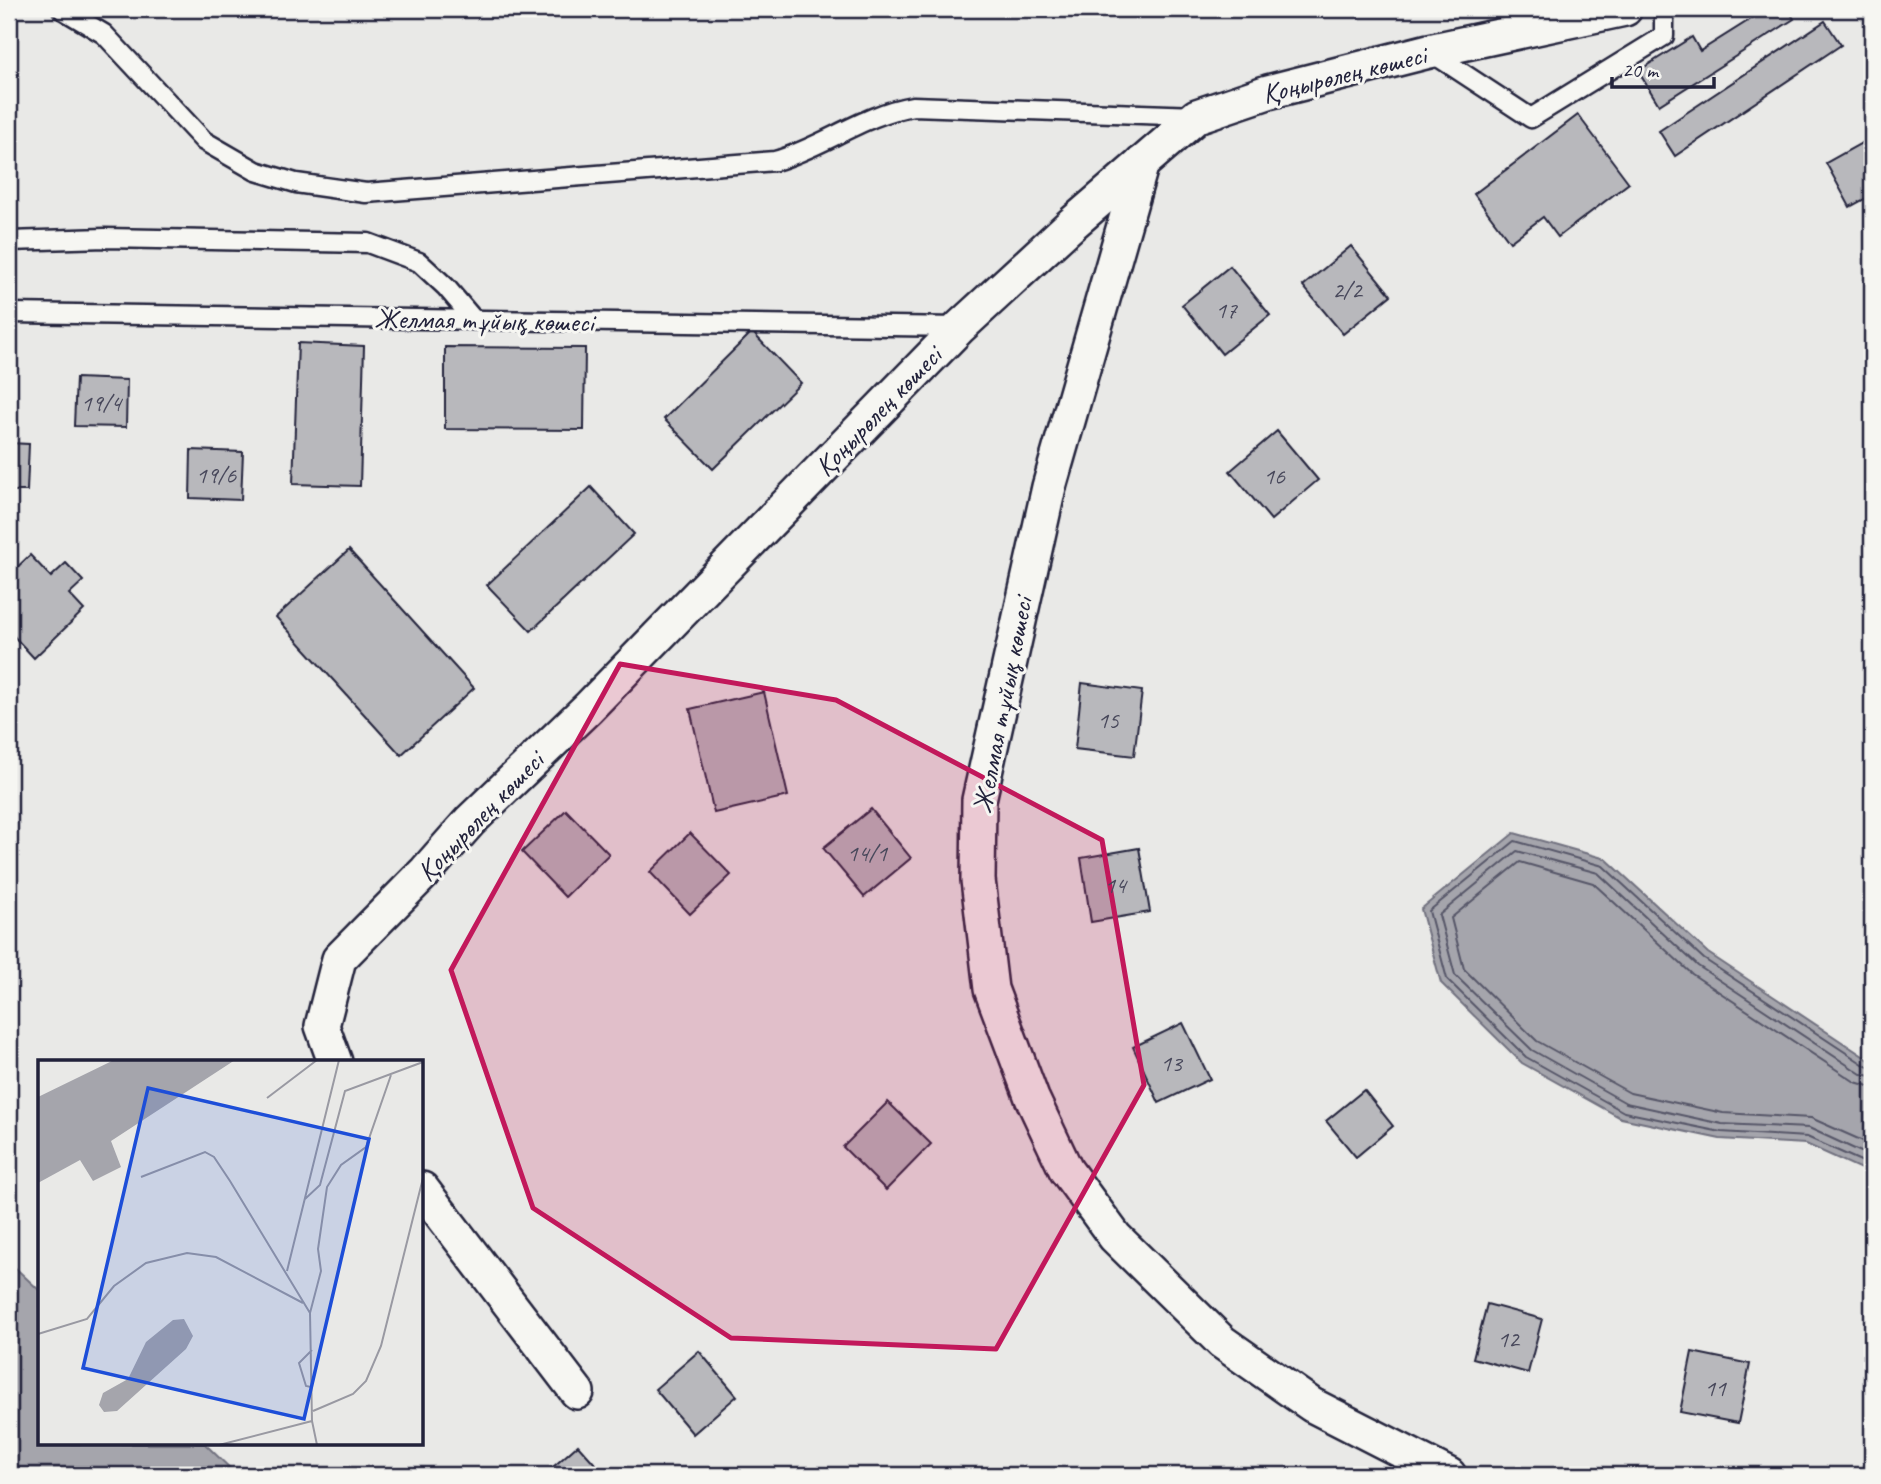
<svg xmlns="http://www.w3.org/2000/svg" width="1881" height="1484" font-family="Caveat,sans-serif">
<rect width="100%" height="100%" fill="#e9e9e7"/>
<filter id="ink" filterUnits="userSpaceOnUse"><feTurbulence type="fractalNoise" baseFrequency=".0143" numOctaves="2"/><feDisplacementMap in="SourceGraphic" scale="14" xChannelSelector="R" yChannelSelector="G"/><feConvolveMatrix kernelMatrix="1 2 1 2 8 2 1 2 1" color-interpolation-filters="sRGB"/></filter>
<g filter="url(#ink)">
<!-- water -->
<g fill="#a5a5ac" stroke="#71717f" stroke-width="2">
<path d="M 1514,833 L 1606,859 L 1708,953 L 1872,1062 L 1872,1174 L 1806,1144 L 1720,1139 L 1621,1118 L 1522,1063 L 1441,983 L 1421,909 Z"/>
<path d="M 9,1262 L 40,1291 L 40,1444 L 205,1444 L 237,1475 L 9,1475 Z"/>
</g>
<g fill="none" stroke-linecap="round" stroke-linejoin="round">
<!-- shore -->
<g stroke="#565668" stroke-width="2">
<path d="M 1872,1068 L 1866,1066 L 1704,959 L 1603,866 L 1515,841 L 1429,911 L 1447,979 L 1526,1057 L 1624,1112 L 1721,1132 L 1807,1137 L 1872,1166"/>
<path d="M 1872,1076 L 1861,1074 L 1698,966 L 1598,873 L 1517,851 L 1439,915 L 1455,975 L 1532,1050 L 1626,1103 L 1722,1124 L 1809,1128 L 1872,1157"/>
<path d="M 1872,1087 L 1855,1082 L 1692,974 L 1593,883 L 1520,862 L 1451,918 L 1464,969 L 1537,1041 L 1630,1093 L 1723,1113 L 1811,1118 L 1872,1145"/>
</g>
</g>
<!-- building -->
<g fill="#b8b8bc" stroke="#22223b" stroke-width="2">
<path d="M 1767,9 L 1788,9 L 1794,19 L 1659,105 L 1638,71 L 1692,37 L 1700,51 Z"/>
<path d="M 1825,21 L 1841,45 L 1675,156 L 1659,131 Z"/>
<path d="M 1578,115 L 1629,183 L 1558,237 L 1543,217 L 1510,242 L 1474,194 Z"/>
<path d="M 1869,139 L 1872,145 L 1872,195 L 1850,207 L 1826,163 Z"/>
<path d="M 1351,246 L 1391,295 L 1343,334 L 1303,286 Z"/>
<path d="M 1230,266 L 1270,315 L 1222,354 L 1182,305 Z"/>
<path d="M 752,332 L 801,383 L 713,469 L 664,419 Z"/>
<path d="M 298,343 L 364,346 L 360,486 L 293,484 Z"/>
<path d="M 445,347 L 585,348 L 584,430 L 445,429 Z"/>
<path d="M 76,378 L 127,380 L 126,427 L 74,426 Z"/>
<path d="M 1277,431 L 1318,480 L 1271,520 L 1230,471 Z"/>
<path d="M 9,443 L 29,444 L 27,491 L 9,491 Z"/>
<path d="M 191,450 L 243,452 L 241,500 L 190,498 Z"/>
<path d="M 591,487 L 634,534 L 531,631 L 487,585 Z"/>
<path d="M 349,550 L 474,688 L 401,755 L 276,617 Z"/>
<path d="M 30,555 L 51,577 L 66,563 L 83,581 L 69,594 L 84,610 L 34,658 L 9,631 L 9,575 Z"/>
<path d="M 1082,683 L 1142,691 L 1134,756 L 1075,749 Z"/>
<path d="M 764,692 L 788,796 L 714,813 L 690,709 Z"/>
<path d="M 871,809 L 911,858 L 864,897 L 823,848 Z"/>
<path d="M 566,810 L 609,854 L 565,897 L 522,852 Z"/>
<path d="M 690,833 L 731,875 L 690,914 L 650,872 Z"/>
<path d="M 1139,848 L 1150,912 L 1091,922 L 1081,858 Z"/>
<path d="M 1183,1023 L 1210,1079 L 1159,1103 L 1133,1047 Z"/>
<path d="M 1364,1090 L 1393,1126 L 1356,1157 L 1326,1121 Z"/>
<path d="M 888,1102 L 931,1144 L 886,1190 L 843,1147 Z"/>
<path d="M 1487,1304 L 1542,1319 L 1528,1373 L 1473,1358 Z"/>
<path d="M 699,1351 L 737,1396 L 693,1434 L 655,1389 Z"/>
<path d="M 1692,1352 L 1750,1364 L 1738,1423 L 1680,1412 Z"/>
<path d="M 578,1445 L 605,1475 L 544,1475 Z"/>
</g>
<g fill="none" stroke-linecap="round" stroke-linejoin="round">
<defs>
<g id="service">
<path d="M 62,9 L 104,34 L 204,141 L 256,171 L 296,183 L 366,193 L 775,161 C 823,147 864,114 913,106 L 1197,116"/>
<path d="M 1429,51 L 1531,118 L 1664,36 L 1664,9"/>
<path d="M 9,241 L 105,238 L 368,243 L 419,262 L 446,287 L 474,320"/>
<path d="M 9,313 L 960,327"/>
</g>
<g id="minor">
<path d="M 1142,163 L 1049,487 L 979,800 L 978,880 L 991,989 L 1032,1098 L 1066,1170 L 1115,1237 L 1222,1342 L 1312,1405 L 1449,1475"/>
<path d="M 335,1062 L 322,1026 L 339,959 L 426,871 L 470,821 L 588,708 L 960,327 L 1073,223 L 1197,116 L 1268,92 L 1429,51 L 1625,9"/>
<path d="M 422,1189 L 577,1392"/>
</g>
</defs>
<!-- service casing -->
<use href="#service" stroke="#22223b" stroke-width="23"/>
<!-- minor casing -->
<use href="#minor" stroke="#22223b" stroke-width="38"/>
<!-- service -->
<use href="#service" stroke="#f6f6f2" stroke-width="18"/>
<!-- minor -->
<use href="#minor" stroke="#f6f6f2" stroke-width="33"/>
</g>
</g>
<!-- marked area -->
<path fill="#c2185b" fill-opacity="0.2" stroke="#c2185b" stroke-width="5" stroke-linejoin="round" d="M 620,664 L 836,700 L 1102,840 L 1144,1085 L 996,1349 L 731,1338 L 533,1208 L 451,970 Z"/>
<g text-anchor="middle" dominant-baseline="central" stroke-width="6" stroke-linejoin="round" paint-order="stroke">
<!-- number labels -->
<g font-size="24" fill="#48485b">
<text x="1347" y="290">2/2</text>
<text x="1226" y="310">17</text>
<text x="101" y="403">19/4</text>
<text x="216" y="475">19/6</text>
<text x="1274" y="476">16</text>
<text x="1108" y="720">15</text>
<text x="867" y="853">14/1</text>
<text x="1115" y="885">14</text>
<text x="1171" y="1063">13</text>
<text x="1508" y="1339">12</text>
<text x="1715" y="1388">11</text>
</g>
<!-- street labels -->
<g font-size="28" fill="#22223b" stroke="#f6f6f2">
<text transform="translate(1344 74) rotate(-14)">Қоңырөлең көшесі</text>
<text transform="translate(484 320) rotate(1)">Желмая тұйық көшесі</text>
<text transform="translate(878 411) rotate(-46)">Қоңырөлең көшесі</text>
<text transform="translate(1002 705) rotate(-79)">Желмая тұйық көшесі</text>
<text transform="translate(480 816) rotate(-46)">Қоңырөлең көшесі</text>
</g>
</g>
<!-- overview -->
<g transform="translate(38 1060)">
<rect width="385" height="385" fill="#e9e9e7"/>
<path d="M 76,0 L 197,0 L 73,81 L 83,107 L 55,121 L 42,100 L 0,123 L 0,37 ZM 146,259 L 155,276 L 148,289 L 79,351 L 66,352 L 61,345 L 65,333 L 90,319 L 108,282 L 135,260 Z" fill="#a5a5ac"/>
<path fill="none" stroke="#9999a2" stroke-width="2" d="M 229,38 L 279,0M 103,117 L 167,92 L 176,97 L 192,121 L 272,253 L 274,361 L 279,385M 267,139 L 282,125 L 307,31 L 385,2M 249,211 L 301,0M 272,253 L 283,211 L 280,189 L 289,127 L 303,105 L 328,87 L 353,15M 0,274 L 49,259 L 76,226 L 108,203 L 149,193 L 178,197 L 265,243M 273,327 L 268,326 L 261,303 L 274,290M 275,351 L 315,334 L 328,321 L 343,286 L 385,118M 181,385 L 274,361"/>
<path fill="#1d4ed8" fill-opacity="0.15" stroke="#1d4ed8" stroke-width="3.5" d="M 110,28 L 331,79 L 266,359 L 45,308 Z"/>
<rect width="385" height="385" fill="none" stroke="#22223b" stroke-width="3.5"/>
</g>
<!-- margin -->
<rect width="1881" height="1484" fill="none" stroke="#f6f6f2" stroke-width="35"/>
<rect x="18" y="18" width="1846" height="1449" fill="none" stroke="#22223b" stroke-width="2.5" filter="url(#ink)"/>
<!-- scale -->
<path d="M1612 77v10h102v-10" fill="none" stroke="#22223b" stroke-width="3.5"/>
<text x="1622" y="77" font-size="21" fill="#22223b" stroke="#f6f6f2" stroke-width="5" paint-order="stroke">20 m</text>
</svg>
